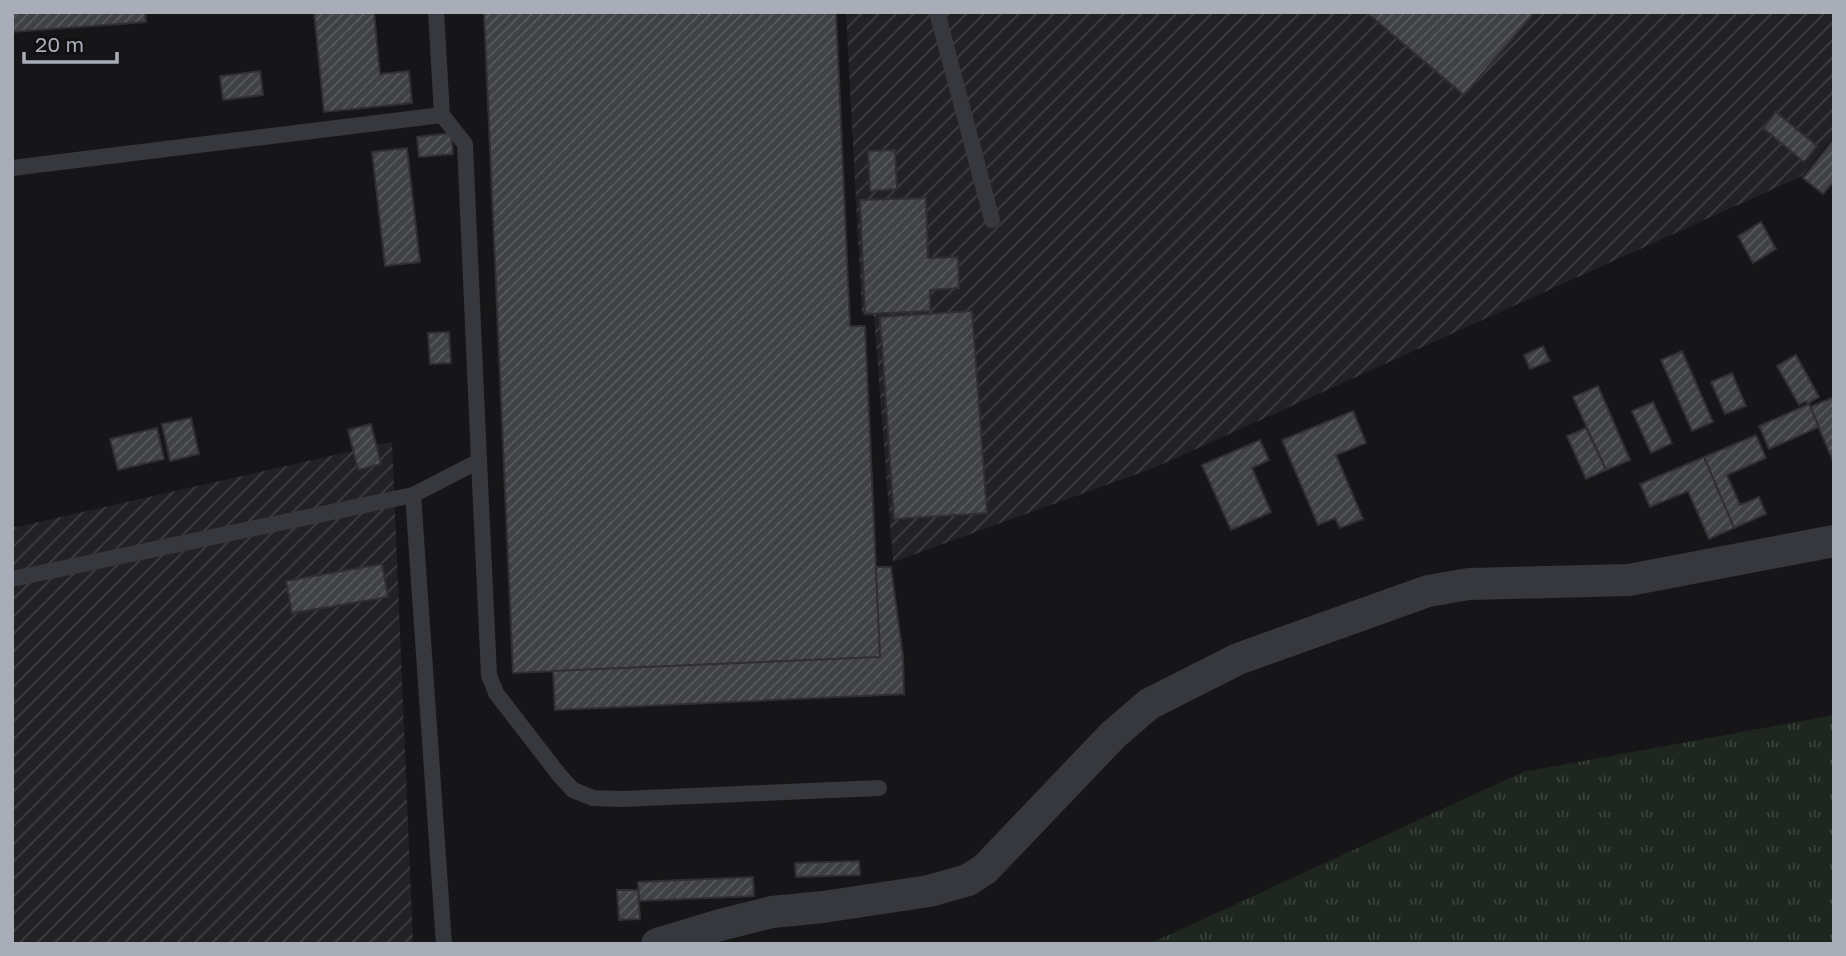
<svg xmlns="http://www.w3.org/2000/svg" width="1846" height="956" font-family="'Golos Text',sans-serif">
<defs>
<pattern id="industrial-furrows" width="10" height="10" patternUnits="userSpaceOnUse" patternTransform="scale(1.75)"><rect width="10" height="10" fill="#222225"/><path d="M-1 1l2-2M0 10L10 0M9 11l2-2" fill="none" stroke="#3f3f43"/></pattern>
<pattern id="grass-tufts" width="24" height="20" patternUnits="userSpaceOnUse" patternTransform="scale(1.75)"><rect width="24" height="20" fill="#1e261f"/><path d="M3 7l-1-3M5 7V3M7 7l1-3M15 17l-1-3M17 17v-4M19 17l1-3" fill="none" stroke="#3c433d"/></pattern>
<pattern id="building-hatch" width="6" height="6" patternUnits="userSpaceOnUse" patternTransform="scale(1.75)"><rect width="6" height="6" fill="#404145"/><path d="M-1 1l2-2M0 6l6-6M5 7l2-2" fill="none" stroke="#595a5e"/></pattern>
</defs>
<rect width="100%" height="100%" fill="#161618"/>
<!-- industrial -->
<g fill="url(#industrial-furrows)">
<path d="M 846,12 L 1834,12 L 1834,135 L 1802,176 L 1156,467 L 893,562 L 874,316 L 862,315 Z"/>
<path d="M 392,442 L 413,944 L 12,944 L 12,528 Z"/>
</g>
<!-- grass -->
<path fill="url(#grass-tufts)" d="M 1834,715 L 1834,944 L 1149,944 L 1523,772 Z"/>
<!-- building -->
<g fill="url(#building-hatch)" stroke="#303034" stroke-width="2">
<path d="M 12,12 L 145,12 L 146,22 L 12,32 Z"/>
<path d="M 314,12 L 374,12 L 380,74 L 409,71 L 412,103 L 324,112 Z"/>
<path d="M 484,12 L 836,12 L 850,326 L 865,326 L 880,657 L 513,673 Z"/>
<path d="M 1366,12 L 1535,12 L 1464,95 Z"/>
<path d="M 260,71 L 263,95 L 223,100 L 220,76 Z"/>
<path d="M 1776,112 L 1817,146 L 1804,162 L 1763,128 Z"/>
<path d="M 451,133 L 453,154 L 419,157 L 417,137 Z"/>
<path d="M 1834,139 L 1834,181 L 1823,194 L 1803,178 Z"/>
<path d="M 407,148 L 420,262 L 385,266 L 372,152 Z"/>
<path d="M 895,150 L 897,189 L 870,191 L 868,151 Z"/>
<path d="M 926,198 L 928,258 L 958,257 L 959,288 L 930,290 L 930,311 L 865,314 L 860,200 Z"/>
<path d="M 1761,222 L 1776,249 L 1753,263 L 1738,236 Z"/>
<path d="M 972,311 L 987,513 L 894,519 L 880,317 Z"/>
<path d="M 449,332 L 451,363 L 430,364 L 428,333 Z"/>
<path d="M 1543,346 L 1550,361 L 1530,369 L 1524,355 Z"/>
<path d="M 1682,351 L 1713,422 L 1692,431 L 1661,360 Z"/>
<path d="M 1796,355 L 1819,397 L 1807,404 L 1806,401 L 1799,405 L 1777,366 Z"/>
<path d="M 1732,373 L 1746,406 L 1725,414 L 1711,382 Z"/>
<path d="M 1598,386 L 1630,460 L 1606,470 L 1573,397 Z"/>
<path d="M 1834,397 L 1834,461 L 1833,461 L 1810,407 Z"/>
<path d="M 1653,402 L 1672,443 L 1651,453 L 1632,411 Z"/>
<path d="M 1809,404 L 1819,427 L 1769,449 L 1759,426 Z"/>
<path d="M 1353,411 L 1366,443 L 1336,455 L 1363,519 L 1340,528 L 1335,518 L 1318,525 L 1282,440 Z"/>
<path d="M 191,418 L 199,454 L 170,461 L 162,424 Z"/>
<path d="M 371,424 L 381,464 L 358,470 L 348,430 Z"/>
<path d="M 157,428 L 164,459 L 118,470 L 110,439 Z"/>
<path d="M 1586,428 L 1606,470 L 1586,479 L 1567,436 Z"/>
<path d="M 1756,435 L 1766,458 L 1727,475 L 1740,505 L 1759,497 L 1766,514 L 1734,528 L 1704,457 Z"/>
<path d="M 1260,440 L 1269,460 L 1252,468 L 1271,512 L 1231,530 L 1202,465 Z"/>
<path d="M 1704,457 L 1734,528 L 1709,539 L 1688,491 L 1650,507 L 1640,484 Z"/>
<path d="M 382,564 L 388,597 L 292,613 L 286,581 Z"/>
<path d="M 876,567 L 891,567 L 903,656 L 904,694 L 555,710 L 553,671 L 880,657 Z"/>
<path d="M 859,861 L 860,875 L 796,877 L 795,863 Z"/>
<path d="M 753,877 L 754,896 L 639,901 L 638,882 Z"/>
<path d="M 617,890 L 638,890 L 640,919 L 619,920 Z"/>
</g>
<g fill="none" stroke-linecap="round" stroke-linejoin="round">
<!-- service -->
<g stroke="#37383d" stroke-width="16">
<path d="M 436,12 L 442,115 L 465,144 L 479,461 L 413,495 L 444,944"/>
<path d="M 937,12 L 992,220"/>
<path d="M 12,168 L 442,115"/>
<path d="M 479,461 L 489,675 L 496,693 L 560,776 L 573,790 L 593,798 L 622,799 L 879,788"/>
<path d="M 12,579 L 413,495"/>
</g>
<!-- minor -->
<path stroke="#37383d" stroke-width="32" d="M 657,944 L 720,925 L 772,912 L 823,907 L 929,891 L 968,880 L 985,869 L 1113,735 L 1149,704 L 1238,659 L 1428,591 L 1469,584 L 1629,580 L 1834,541"/>
</g>
<!-- border -->
<rect width="1846" height="956" fill="none" stroke="#a8adb8" stroke-width="28"/>
<!-- scale -->
<path d="M24 52v10h93v-10" fill="none" stroke="#a8adb8" stroke-width="3.5"/>
<text x="35" y="52" font-size="21" fill="#a8adb8" stroke="#111113" stroke-width="5" paint-order="stroke">20 m</text>
</svg>
